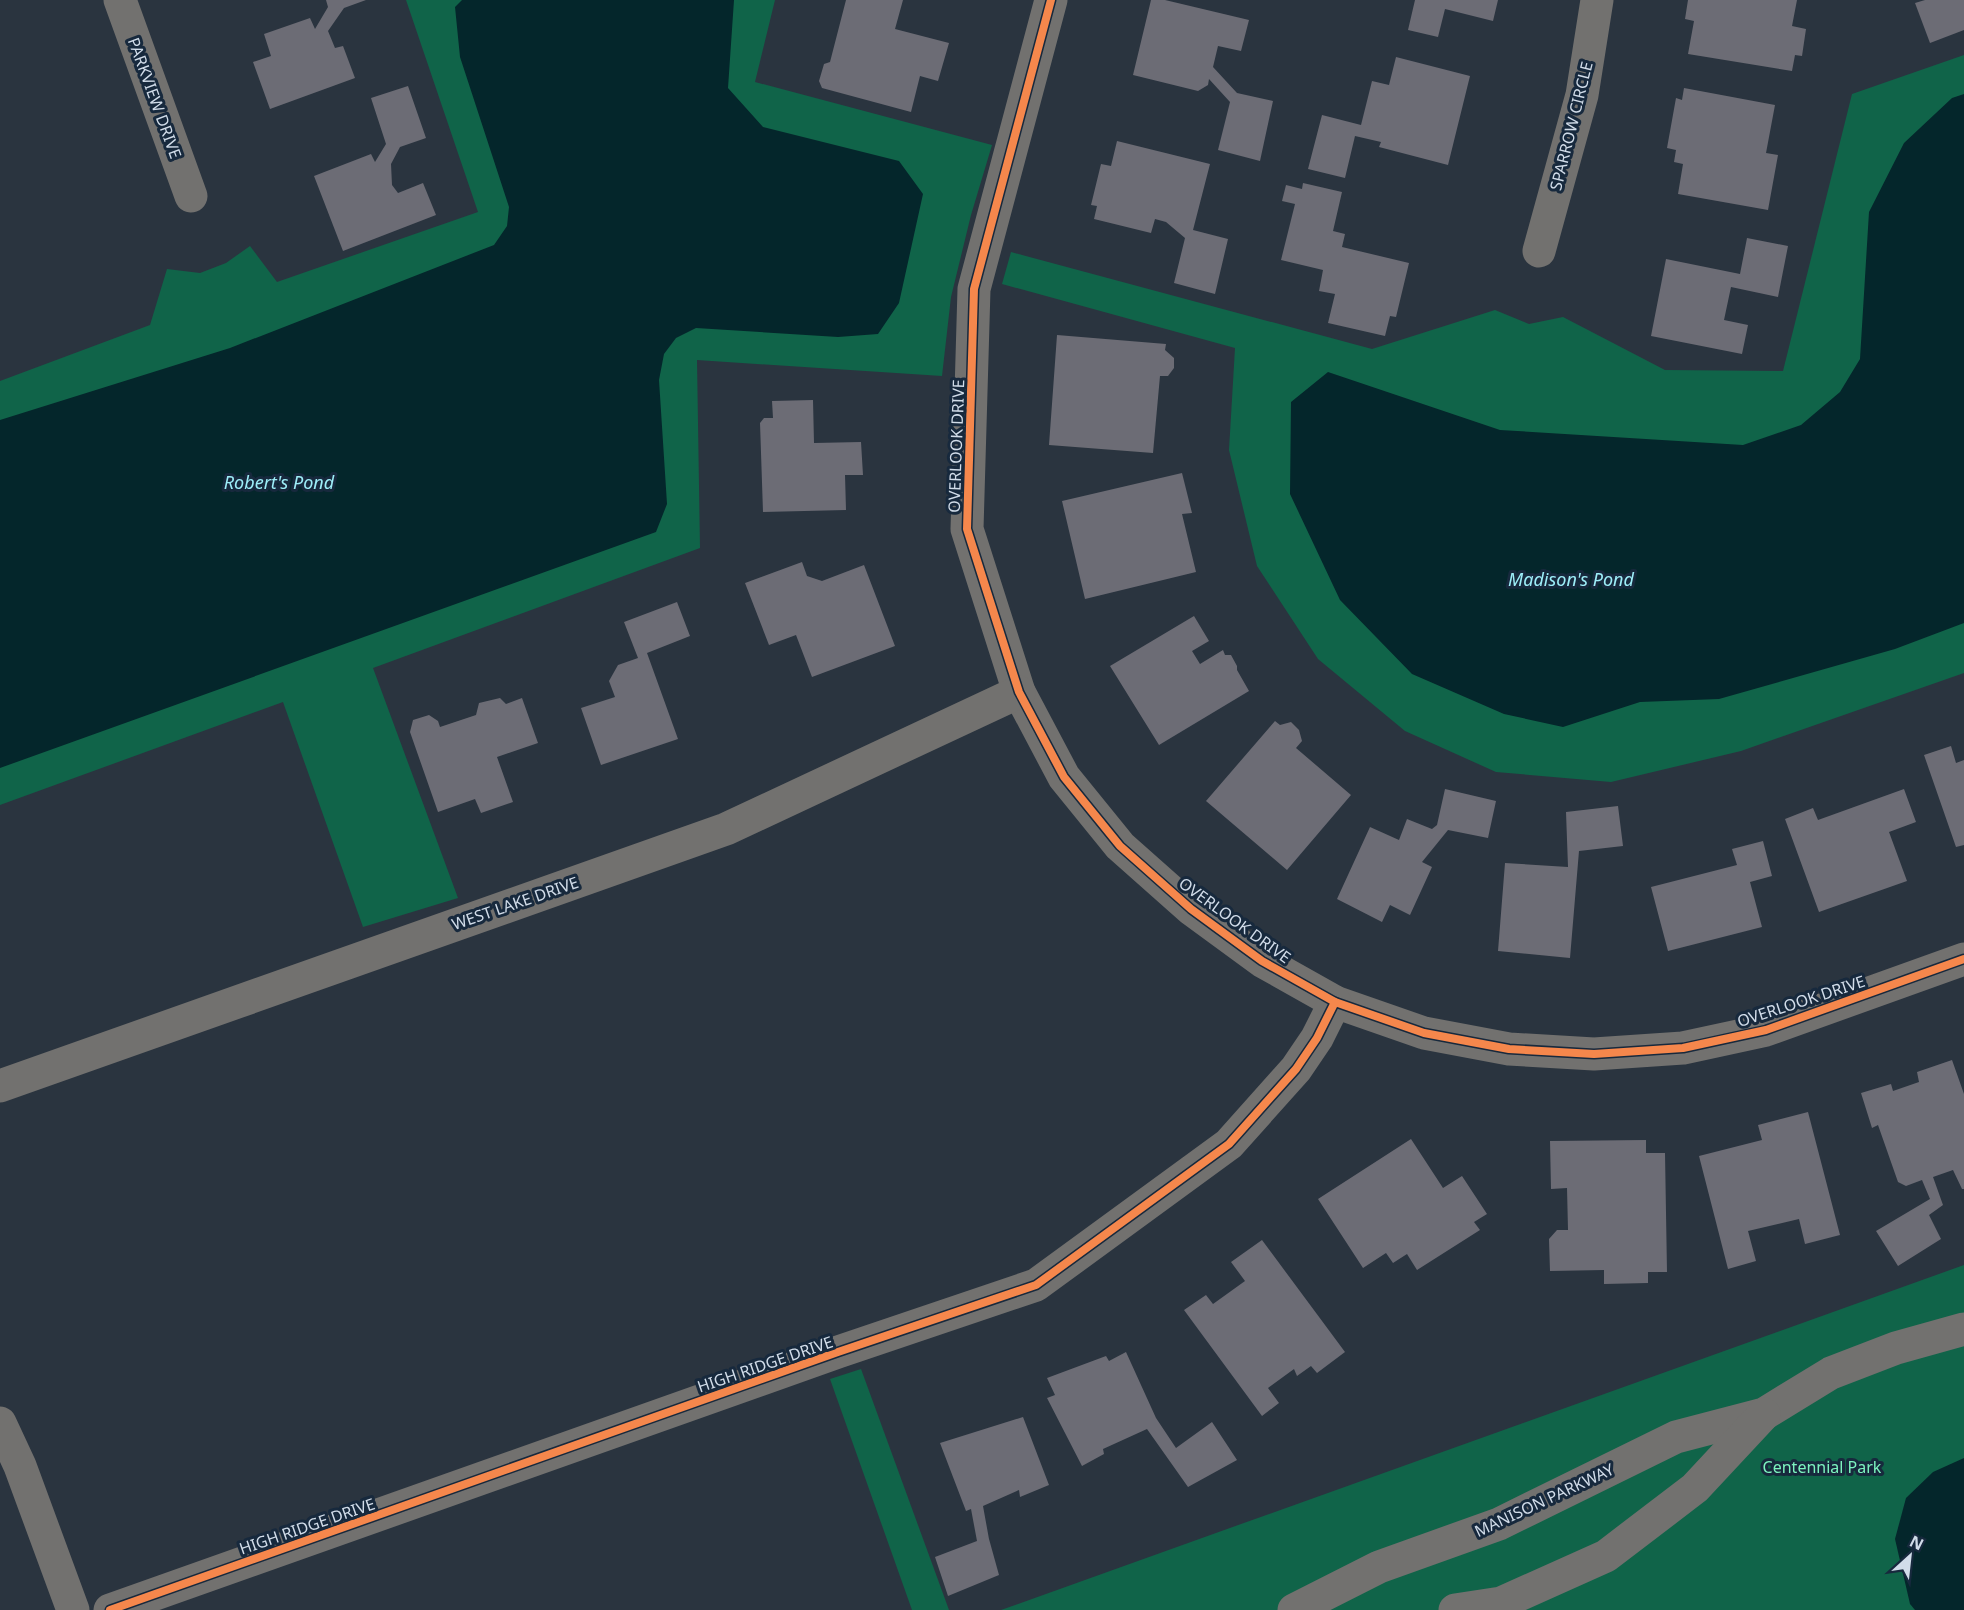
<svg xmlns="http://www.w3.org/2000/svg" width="1964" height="1610" font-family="'Noto Sans',sans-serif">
<rect width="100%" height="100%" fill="#2a343f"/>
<!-- green -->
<g fill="#106449">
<path d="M 406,0 L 775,0 L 755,82 L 992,145 L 971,215 L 951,297 L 942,376 L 697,360 L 700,548 L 373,668 L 458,898 L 363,927 L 283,702 L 0,805 L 0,381 L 150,325 L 167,269 L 200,273 L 226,263 L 250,246 L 277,282 L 478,212 Z"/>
<path d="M 1964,55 L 1964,673 L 1741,751 L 1611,782 L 1496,772 L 1405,731 L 1318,659 L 1257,566 L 1229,450 L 1235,348 L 1002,284 L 1011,252 L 1372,349 L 1495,310 L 1529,324 L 1563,317 L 1665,370 L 1783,371 L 1852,94 Z"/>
<path d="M 1964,1265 L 1964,1610 L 1001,1610 Z"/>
<path d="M 861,1369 L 949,1610 L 912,1610 L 830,1379 Z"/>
</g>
<!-- water -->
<g fill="#04262b">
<path d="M 462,0 L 734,0 L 728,88 L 763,127 L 899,161 L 923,194 L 899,303 L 878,334 L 838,337 L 696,328 L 676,338 L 664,354 L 659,380 L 667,504 L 656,532 L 0,768 L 0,420 L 230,348 L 494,245 L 507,226 L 509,207 L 460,57 L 455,7 Z"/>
<path d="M 1964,94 L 1964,623 L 1895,649 L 1719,699 L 1640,702 L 1563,727 L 1504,714 L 1412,674 L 1340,600 L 1290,494 L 1291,402 L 1328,372 L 1500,430 L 1743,445 L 1801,425 L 1840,392 L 1860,359 L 1869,212 L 1904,143 L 1952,98 Z"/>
<path d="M 1964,1458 L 1964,1610 L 1915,1610 L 1910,1604 L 1895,1539 L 1906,1498 L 1933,1472 Z"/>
</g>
<!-- building -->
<g fill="#6c6c75">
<path d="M 326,0 L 366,0 L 344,8 L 328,31 L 335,48 L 343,46 L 355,78 L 270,109 L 253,62 L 271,56 L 264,34 L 310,18 L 315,29 L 328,7 Z"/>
<path d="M 846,0 L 903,0 L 895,29 L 949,43 L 938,81 L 920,76 L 911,112 L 822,88 L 819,81 L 824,64 L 830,62 Z"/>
<path d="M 1151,0 L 1165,0 L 1249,20 L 1241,51 L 1218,46 L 1213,67 L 1237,93 L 1273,101 L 1260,161 L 1218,150 L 1230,102 L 1209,79 L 1208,85 L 1198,91 L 1133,75 Z"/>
<path d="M 1415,0 L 1498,0 L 1493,21 L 1445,9 L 1438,37 L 1408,30 Z"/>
<path d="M 1688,0 L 1797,0 L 1792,26 L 1806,29 L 1802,56 L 1795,55 L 1792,71 L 1688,54 L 1694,21 L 1685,19 Z"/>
<path d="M 1925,0 L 1964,0 L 1964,30 L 1930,43 L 1915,3 Z"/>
<path d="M 1396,57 L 1470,76 L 1448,165 L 1379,147 L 1381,142 L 1355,136 L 1345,178 L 1308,169 L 1322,115 L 1361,125 L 1372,81 L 1389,85 Z"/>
<path d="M 408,86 L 426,138 L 400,147 L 391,164 L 392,185 L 398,193 L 423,183 L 436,215 L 343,251 L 314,176 L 371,154 L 375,162 L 386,144 L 371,98 Z"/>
<path d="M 1684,88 L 1775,105 L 1766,153 L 1778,155 L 1768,210 L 1678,194 L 1683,164 L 1674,162 L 1676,150 L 1667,148 L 1676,98 L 1682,100 Z"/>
<path d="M 1117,141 L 1210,164 L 1193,230 L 1228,239 L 1215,294 L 1174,283 L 1185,238 L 1166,222 L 1155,219 L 1151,233 L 1094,219 L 1097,206 L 1091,205 L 1101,164 L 1111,166 Z"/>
<path d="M 1303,183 L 1342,192 L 1333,231 L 1345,234 L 1342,247 L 1409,263 L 1396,317 L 1390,316 L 1385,336 L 1328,323 L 1335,294 L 1319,291 L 1323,270 L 1281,260 L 1295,204 L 1282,201 L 1286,185 L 1302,189 Z"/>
<path d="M 1747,238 L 1788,246 L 1778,297 L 1731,287 L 1724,320 L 1748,325 L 1742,354 L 1651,336 L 1666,259 L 1740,274 Z"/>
<path d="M 1057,335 L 1166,344 L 1165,350 L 1174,358 L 1174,368 L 1168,376 L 1160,376 L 1153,453 L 1049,445 Z"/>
<path d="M 813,400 L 814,443 L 861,442 L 863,475 L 845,475 L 846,510 L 763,512 L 760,423 L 764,418 L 773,418 L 772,401 Z"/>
<path d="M 1182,473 L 1192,513 L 1182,514 L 1196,572 L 1085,599 L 1062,501 Z"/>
<path d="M 802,562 L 807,576 L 822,581 L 864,565 L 895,646 L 812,677 L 796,635 L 769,645 L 745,583 Z"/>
<path d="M 677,602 L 690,636 L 647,653 L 678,739 L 601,765 L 581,708 L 615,697 L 609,681 L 618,665 L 638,658 L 624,622 Z"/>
<path d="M 1194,616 L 1209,641 L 1192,651 L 1200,664 L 1223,650 L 1225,655 L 1231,655 L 1237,666 L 1237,670 L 1249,691 L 1159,745 L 1110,666 Z"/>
<path d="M 500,698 L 506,704 L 522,698 L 538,743 L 497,757 L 513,802 L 481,813 L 475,799 L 438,812 L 410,732 L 413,720 L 429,715 L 438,721 L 440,727 L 476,715 L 479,703 Z"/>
<path d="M 1275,721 L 1280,725 L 1291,722 L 1299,730 L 1302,741 L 1296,748 L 1351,795 L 1287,870 L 1206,801 Z"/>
<path d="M 1951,746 L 1956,763 L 1964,760 L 1964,845 L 1956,847 L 1924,755 Z"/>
<path d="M 1445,789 L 1496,801 L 1488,838 L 1448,830 L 1422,862 L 1432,867 L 1410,915 L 1390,905 L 1382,922 L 1337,899 L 1370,827 L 1399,840 L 1407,819 L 1432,829 L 1437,825 Z"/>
<path d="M 1904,789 L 1916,822 L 1889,832 L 1907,881 L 1819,912 L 1785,819 L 1813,808 L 1818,820 Z"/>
<path d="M 1618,806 L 1623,846 L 1579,851 L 1570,958 L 1498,951 L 1505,863 L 1568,867 L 1566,812 Z"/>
<path d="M 1763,841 L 1772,876 L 1750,882 L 1762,927 L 1668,951 L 1651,887 L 1737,865 L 1732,849 Z"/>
<path d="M 1952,1060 L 1964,1094 L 1964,1189 L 1962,1189 L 1953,1170 L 1933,1177 L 1943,1205 L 1929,1215 L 1941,1239 L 1898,1266 L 1876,1231 L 1930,1199 L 1922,1180 L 1906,1186 L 1898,1182 L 1878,1125 L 1872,1128 L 1861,1093 L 1891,1084 L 1893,1091 L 1919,1082 L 1917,1072 Z"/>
<path d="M 1808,1112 L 1840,1235 L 1805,1244 L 1799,1219 L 1748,1231 L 1756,1261 L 1728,1269 L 1699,1156 L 1762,1140 L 1758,1125 Z"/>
<path d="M 1411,1139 L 1443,1188 L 1462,1176 L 1487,1214 L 1474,1222 L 1480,1230 L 1417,1270 L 1407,1254 L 1393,1263 L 1386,1253 L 1363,1268 L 1318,1199 Z"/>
<path d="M 1646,1140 L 1646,1153 L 1665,1153 L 1667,1272 L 1648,1272 L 1648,1283 L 1604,1284 L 1604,1270 L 1550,1271 L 1549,1239 L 1557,1230 L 1568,1230 L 1567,1188 L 1551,1189 L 1550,1141 Z"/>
<path d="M 1262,1240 L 1345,1352 L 1317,1373 L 1311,1366 L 1297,1376 L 1294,1369 L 1268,1388 L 1279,1403 L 1262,1416 L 1184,1310 L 1206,1295 L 1213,1304 L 1245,1281 L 1231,1262 Z"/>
<path d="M 1126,1352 L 1156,1418 L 1176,1448 L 1212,1422 L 1237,1460 L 1188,1487 L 1147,1429 L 1103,1449 L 1104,1454 L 1082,1466 L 1047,1398 L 1055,1395 L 1047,1378 L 1106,1356 L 1109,1361 Z"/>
<path d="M 1023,1417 L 1049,1485 L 1020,1497 L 1019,1490 L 983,1506 L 989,1539 L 999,1575 L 948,1596 L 935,1557 L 977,1541 L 971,1509 L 966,1511 L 940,1443 Z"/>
</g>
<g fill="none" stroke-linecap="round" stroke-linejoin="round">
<!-- minor -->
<g stroke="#72716f" stroke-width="33">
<path d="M 120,0 L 191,196"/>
<path d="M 1051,0 L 974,289 L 967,529 L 1019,692 L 1064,777 L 1120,846 L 1191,909 L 1262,961 L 1335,1002 L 1424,1033 L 1509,1049 L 1594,1054 L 1683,1048 L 1766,1030 L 1964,959"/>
<path d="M 1539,251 L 1582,95 L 1597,0"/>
<path d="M 0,1086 L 726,829 L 1019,692"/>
<path d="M 0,1423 L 20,1466 L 73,1610"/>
<path d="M 110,1610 L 838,1352 L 1036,1285 L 1229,1144 L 1296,1069 L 1317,1038 L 1335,1002"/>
<path d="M 1294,1610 L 1379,1567 L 1499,1524 L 1676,1437 L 1764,1414 L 1831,1373 L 1896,1348 L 1964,1329"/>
<path d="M 1455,1610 L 1501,1603 L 1606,1556 L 1695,1488 L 1764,1414"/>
</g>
<defs>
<g id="cycleway">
<path d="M 1051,0 L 974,289 L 967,529 L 1019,692 L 1064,777 L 1120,846 L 1191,909 L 1262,961 L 1335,1002 L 1424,1033 L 1509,1049 L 1594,1054 L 1683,1048 L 1766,1030 L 1964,959"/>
<path d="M 110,1610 L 838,1352 L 1036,1285 L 1229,1144 L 1296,1069 L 1317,1038 L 1335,1002"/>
</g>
</defs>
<!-- cycleway casing -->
<use href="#cycleway" stroke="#17293d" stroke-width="11"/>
<!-- cycleway -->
<use href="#cycleway" stroke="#f5874c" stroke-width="8"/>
</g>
<g text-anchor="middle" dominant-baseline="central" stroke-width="6" stroke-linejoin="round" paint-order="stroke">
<!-- street labels -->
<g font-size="16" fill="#d1dce9" stroke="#17293d">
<text transform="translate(155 98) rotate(70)">PARKVIEW DRIVE</text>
<text transform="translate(1571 126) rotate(-76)">SPARROW CIRCLE</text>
<text transform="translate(956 446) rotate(-88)">OVERLOOK DRIVE</text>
<text transform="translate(515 903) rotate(-19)">WEST LAKE DRIVE</text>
<text transform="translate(1235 920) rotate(36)">OVERLOOK DRIVE</text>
<text transform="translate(1801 1001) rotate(-18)">OVERLOOK DRIVE</text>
<text transform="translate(765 1364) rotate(-19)">HIGH RIDGE DRIVE</text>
<text transform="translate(1544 1500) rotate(-25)">MANISON PARKWAY</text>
<text transform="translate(307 1526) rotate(-19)">HIGH RIDGE DRIVE</text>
</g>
<!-- park labels -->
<g font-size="16" fill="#7df4bf" stroke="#17293d">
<text x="1822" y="1467">Centennial Park</text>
</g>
<!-- water labels -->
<g font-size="18" font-style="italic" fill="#9deef8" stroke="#17293d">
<text x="279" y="482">Robert's Pond</text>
<text x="1571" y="579">Madison's Pond</text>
</g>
</g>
<!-- north arrow -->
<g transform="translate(1910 1556) rotate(27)" stroke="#17293d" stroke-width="4.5" paint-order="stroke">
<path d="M0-4.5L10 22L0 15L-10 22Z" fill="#d1dce9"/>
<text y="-9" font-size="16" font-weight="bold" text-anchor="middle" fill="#d1dce9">N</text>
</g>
</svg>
